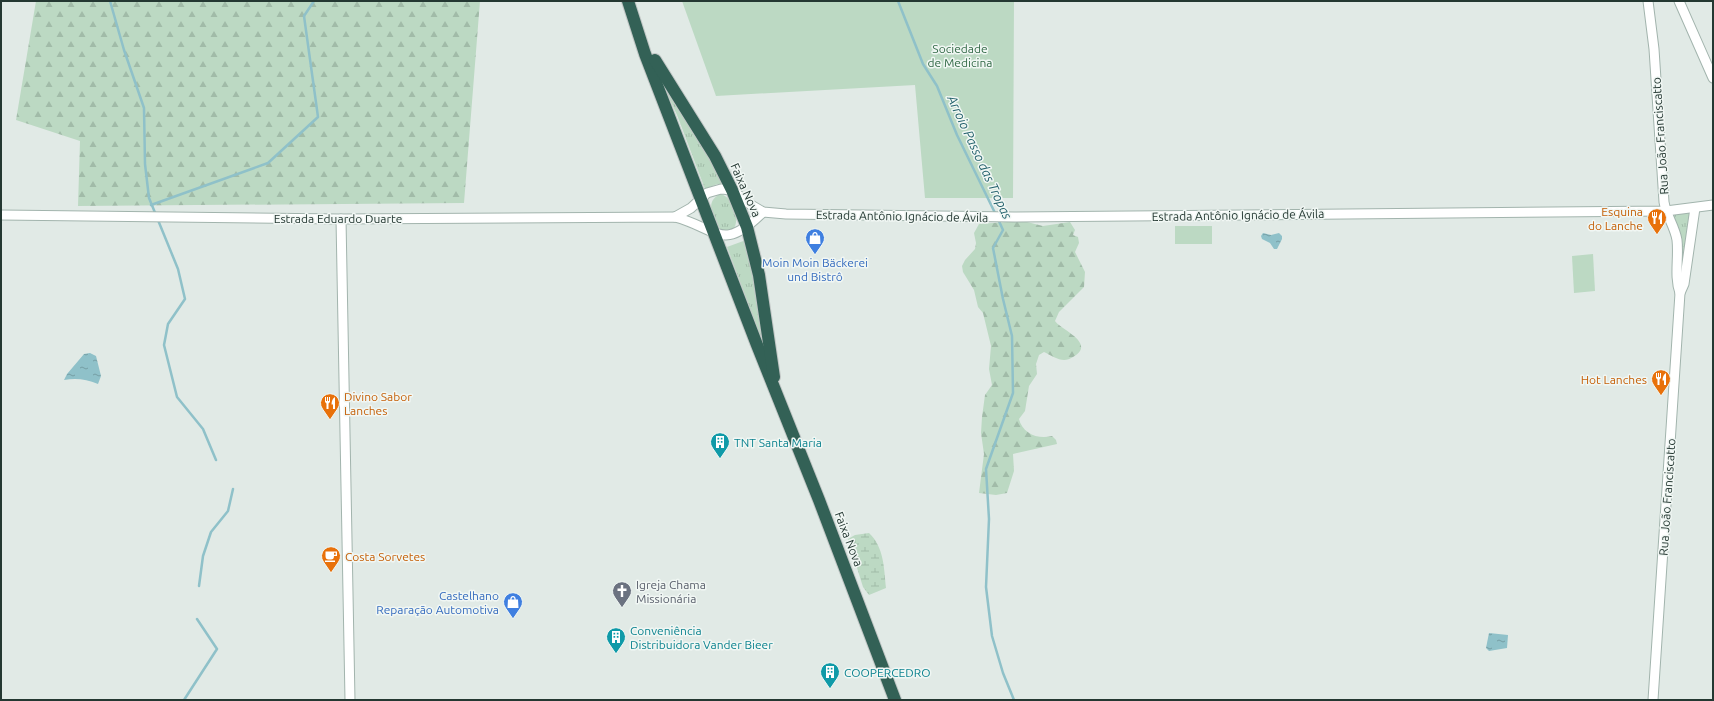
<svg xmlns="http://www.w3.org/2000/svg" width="1714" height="701" font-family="Ubuntu,sans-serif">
<defs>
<pattern id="grass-tufts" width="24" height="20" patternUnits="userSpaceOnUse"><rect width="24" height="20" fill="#bcd9c3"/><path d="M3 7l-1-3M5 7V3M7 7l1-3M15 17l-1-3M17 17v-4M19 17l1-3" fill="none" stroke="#a1bba8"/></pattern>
<pattern id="forest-firs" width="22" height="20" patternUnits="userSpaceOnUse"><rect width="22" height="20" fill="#bcd9c3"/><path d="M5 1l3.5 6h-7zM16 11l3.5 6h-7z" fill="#a1bba8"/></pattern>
<pattern id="wetland-marsh" width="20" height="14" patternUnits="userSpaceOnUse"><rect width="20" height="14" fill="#bcd9c3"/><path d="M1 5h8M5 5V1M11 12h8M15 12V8" fill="none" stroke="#a1bba8"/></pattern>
<pattern id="water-ripples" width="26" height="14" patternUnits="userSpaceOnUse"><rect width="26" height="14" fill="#8fc1c9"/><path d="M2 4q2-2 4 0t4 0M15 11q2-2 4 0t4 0" fill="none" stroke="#759ea4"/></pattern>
</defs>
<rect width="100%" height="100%" fill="#e1eae6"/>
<!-- grass -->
<g fill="url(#grass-tufts)">
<path d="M 660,79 L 695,128 L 724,184 L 717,184 L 705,189 L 677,115 Z"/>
<path d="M 721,194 C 733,198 741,219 733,230 L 723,232 C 713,222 703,200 721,194 Z"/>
<path d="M 1689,213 L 1690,215 L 1682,275 L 1680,240 L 1671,216 L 1674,214 Z"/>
<path d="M 746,240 L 760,303 L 769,360 L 727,247 Z"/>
</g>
<!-- forest -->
<g fill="url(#forest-firs)">
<path d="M 36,1 L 480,1 L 464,203 L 78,206 L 80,141 L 16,120 Z"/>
<path d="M 1023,221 L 1043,226 L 1070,222 L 1075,230 L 1073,235 L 1078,237 L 1079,243 L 1075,252 L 1085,272 L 1084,287 L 1059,312 L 1055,321 C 1061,330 1097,343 1073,357 C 1063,364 1054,357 1044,352 L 1039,355 L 1036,364 L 1037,374 L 1029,386 L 1025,411 L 1019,419 C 1022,433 1038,440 1052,436 L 1056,440 L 1057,444 L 1013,454 L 1014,471 L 1007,493 L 996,495 L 979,493 L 984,454 L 981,433 L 982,417 L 985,395 L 992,385 L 989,369 L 991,346 L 983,313 L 978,307 L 974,290 L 963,272 L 962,266 L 965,260 L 975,249 L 976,243 L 974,233 L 979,224 Z"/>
</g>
<!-- wetland -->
<path fill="url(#wetland-marsh)" d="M 869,533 C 884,547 884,568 886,588 L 869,595 L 863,587 L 848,539 L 855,535 Z"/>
<!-- park -->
<g fill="#bcd9c3">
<path d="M 682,1 L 1014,1 L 1013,198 L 925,198 L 915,85 L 716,96 Z"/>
<rect x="1175" y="226" width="37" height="18"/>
<path d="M 1593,254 L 1595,291 L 1574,293 L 1572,256 Z"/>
</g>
<!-- water -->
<g fill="url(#water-ripples)">
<path d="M 1263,233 L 1271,235 L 1279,233 L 1282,236 L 1282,239 L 1277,249 L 1274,249 L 1270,243 L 1262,239 L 1261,236 Z"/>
<path d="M 90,353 L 96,356 L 101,376 L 98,384 C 86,379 76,378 64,380 L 67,374 L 84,354 Z"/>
<path d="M 1489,633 L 1508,635 L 1507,648 L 1489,651 L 1486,648 Z"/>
</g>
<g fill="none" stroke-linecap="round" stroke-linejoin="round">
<!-- stream -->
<g stroke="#8fc1c9" stroke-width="2.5">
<path d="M 110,1 L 124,50 L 144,108 L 145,164 L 149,198 L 178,269 L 185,299 L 168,324 L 164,345 L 177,397 L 203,429 L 216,460"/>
<path d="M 898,1 L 923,64 L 937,86 L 957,135 L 996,215"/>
<path d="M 151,205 L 268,163 L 318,117 L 304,16 L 314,1"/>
<path d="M 998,219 L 1003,230 L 993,248 L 1003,299 L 1012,336 L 1013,393 L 986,469 L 989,519 L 986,587 L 992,636 L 1003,673 L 1014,700"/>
<path d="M 199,586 L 203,556 L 211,532 L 228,511 L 233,489"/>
<path d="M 184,700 L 217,649 L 197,619"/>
</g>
<defs>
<g id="secondary">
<path d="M 1648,1 L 1654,49 L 1664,202 C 1666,215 1675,227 1677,240 C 1679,258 1674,276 1680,293"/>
<path d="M 1679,1 L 1713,78"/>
<path d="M 1,215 L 339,219 L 675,217 C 719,229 722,253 763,212"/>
<path d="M 675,217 L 691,208 L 707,193 L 721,189 L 732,190 L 751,205 L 763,212 L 786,214 L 1014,217 L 1666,211 L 1713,205"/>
<path d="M 341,219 L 350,700"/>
<path d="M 1653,700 L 1680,293 L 1684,284 L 1695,208"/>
</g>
<g id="highway">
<path d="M 628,1 L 645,54 L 757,345 L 819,500 L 895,700"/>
<path d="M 655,60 L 715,156 L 732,190 L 747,227 L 759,275 L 774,377"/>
</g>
</defs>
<!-- secondary casing -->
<use href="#secondary" stroke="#a2b4ad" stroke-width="11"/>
<!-- highway casing -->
<use href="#highway" stroke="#c2c7c6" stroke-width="14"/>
<!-- secondary -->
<use href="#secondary" stroke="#fff" stroke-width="9"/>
<!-- highway -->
<use href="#highway" stroke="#336156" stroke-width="12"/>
</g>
<!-- icons -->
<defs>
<symbol id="restaurant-pin" viewBox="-11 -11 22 30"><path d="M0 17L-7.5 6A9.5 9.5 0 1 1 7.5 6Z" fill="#e8710a" stroke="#f1f7f4"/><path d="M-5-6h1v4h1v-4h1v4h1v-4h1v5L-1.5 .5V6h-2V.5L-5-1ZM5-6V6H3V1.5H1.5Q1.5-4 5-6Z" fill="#fff"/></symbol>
<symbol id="shop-pin" viewBox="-11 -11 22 30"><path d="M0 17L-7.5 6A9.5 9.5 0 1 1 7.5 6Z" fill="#3f7fe0" stroke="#f1f7f4"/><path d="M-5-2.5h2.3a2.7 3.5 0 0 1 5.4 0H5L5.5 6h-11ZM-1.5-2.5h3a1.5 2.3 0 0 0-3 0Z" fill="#fff"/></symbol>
<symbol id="building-pin" viewBox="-11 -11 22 30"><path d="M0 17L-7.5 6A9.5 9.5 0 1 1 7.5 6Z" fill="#0f9aa8" stroke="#f1f7f4"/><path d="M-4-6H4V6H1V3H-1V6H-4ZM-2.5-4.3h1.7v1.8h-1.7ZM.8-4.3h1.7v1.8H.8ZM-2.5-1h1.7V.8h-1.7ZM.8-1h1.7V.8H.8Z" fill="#fff"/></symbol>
<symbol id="cafe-pin" viewBox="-11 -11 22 30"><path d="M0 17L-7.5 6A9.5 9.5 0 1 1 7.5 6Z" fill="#e8710a" stroke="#f1f7f4"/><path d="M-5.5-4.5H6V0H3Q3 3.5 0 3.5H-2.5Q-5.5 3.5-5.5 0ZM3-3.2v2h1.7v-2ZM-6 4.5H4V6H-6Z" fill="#fff"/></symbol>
<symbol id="church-pin" viewBox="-11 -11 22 30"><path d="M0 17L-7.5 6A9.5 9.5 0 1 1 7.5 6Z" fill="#6b7280" stroke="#f1f7f4"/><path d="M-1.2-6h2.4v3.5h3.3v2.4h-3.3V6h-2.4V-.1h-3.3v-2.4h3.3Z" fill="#fff"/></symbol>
</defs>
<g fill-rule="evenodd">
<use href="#restaurant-pin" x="1646" y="207" width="22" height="30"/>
<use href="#shop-pin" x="804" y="227" width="22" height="30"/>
<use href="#restaurant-pin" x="1650" y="368" width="22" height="30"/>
<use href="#restaurant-pin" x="319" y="392" width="22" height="30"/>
<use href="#building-pin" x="709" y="431" width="22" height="30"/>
<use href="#cafe-pin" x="320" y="545" width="22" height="30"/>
<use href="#church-pin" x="611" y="580" width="22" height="30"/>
<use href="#shop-pin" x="502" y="591" width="22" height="30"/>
<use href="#building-pin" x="605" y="626" width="22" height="30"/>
<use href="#building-pin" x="819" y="661" width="22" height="30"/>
</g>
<g text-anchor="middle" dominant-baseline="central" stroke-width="3" stroke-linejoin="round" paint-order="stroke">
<!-- park labels -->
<g font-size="12" fill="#336a47" stroke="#f1f7f4">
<text x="960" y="48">Sociedade<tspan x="960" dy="14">de Medicina</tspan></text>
</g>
<!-- street labels -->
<g font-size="12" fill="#243832" stroke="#f1f7f4">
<text transform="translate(1660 136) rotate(-94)">Rua João Franciscatto</text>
<text transform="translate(746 190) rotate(66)">Faixa Nova</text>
<text transform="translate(1238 215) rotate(-1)">Estrada Antônio Ignácio de Ávila</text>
<text transform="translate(902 216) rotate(1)">Estrada Antônio Ignácio de Ávila</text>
<text x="338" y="218">Estrada Eduardo Duarte</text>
<text transform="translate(1667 497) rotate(-86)">Rua João Franciscatto</text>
<text transform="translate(849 539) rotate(69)">Faixa Nova</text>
</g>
<!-- food labels -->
<g font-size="12" fill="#c56008" stroke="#f1f7f4" text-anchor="end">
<text x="1643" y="211">Esquina<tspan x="1643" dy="14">do Lanche</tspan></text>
<text x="1647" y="379">Hot Lanches</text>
<text x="344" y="396" text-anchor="start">Divino Sabor<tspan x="344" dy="14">Lanches</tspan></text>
<text x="345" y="556" text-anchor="start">Costa Sorvetes</text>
</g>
<!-- shop labels -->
<g font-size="12" fill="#366cbe" stroke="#f1f7f4">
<text x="815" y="262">Moin Moin Bäckerei<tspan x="815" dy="14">und Bistrô</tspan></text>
<text x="499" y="595" text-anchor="end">Castelhano<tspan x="499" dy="14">Reparação Automotiva</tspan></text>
</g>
<!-- culture labels -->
<g font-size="12" fill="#0d838f" stroke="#f1f7f4" text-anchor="start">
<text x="734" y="442">TNT Santa Maria</text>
<text x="630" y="630">Conveniência<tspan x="630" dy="14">Distribuidora Vander Bieer</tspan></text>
<text x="844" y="672">COOPERCEDRO</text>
</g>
<!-- worship labels -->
<g font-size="12" fill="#5b616d" stroke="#f1f7f4" text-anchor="start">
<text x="636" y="584">Igreja Chama<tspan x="636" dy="14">Missionária</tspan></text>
</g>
<!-- water labels -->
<g font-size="13" font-style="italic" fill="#25636d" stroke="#f1f7f4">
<text transform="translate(980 157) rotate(65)">Arroio Passo das Tropas</text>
</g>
</g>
<!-- border -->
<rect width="1714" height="701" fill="none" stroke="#243832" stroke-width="4"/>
</svg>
